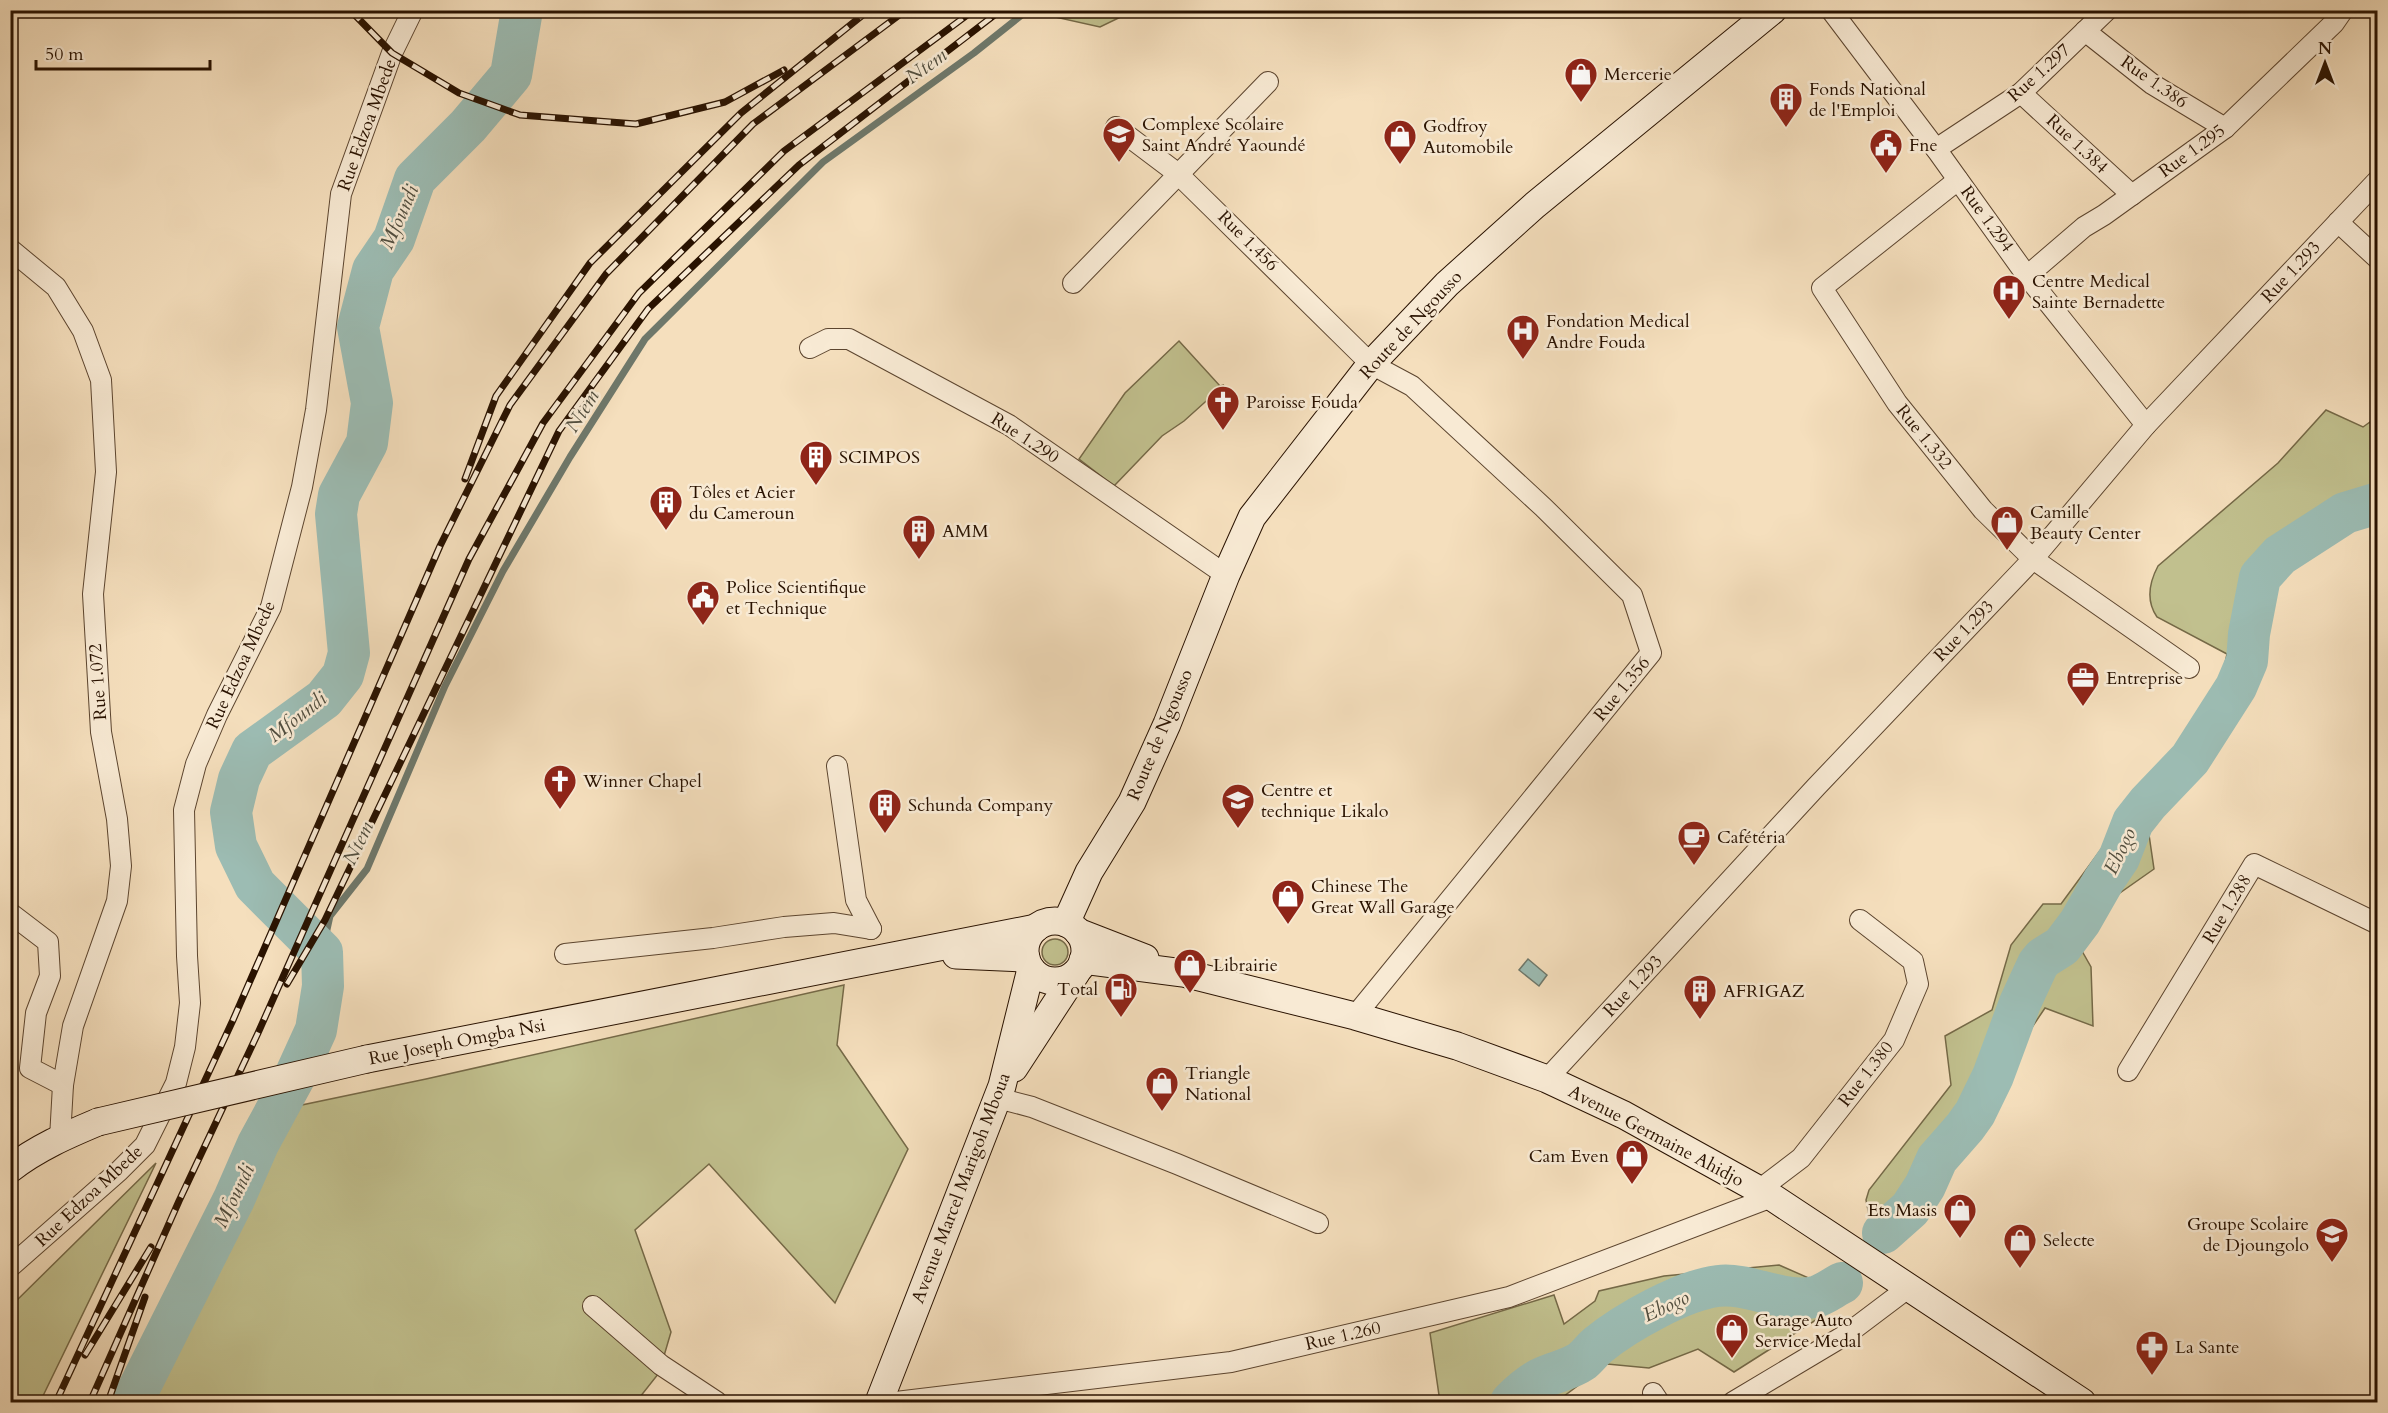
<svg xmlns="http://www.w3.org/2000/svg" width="2388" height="1413" font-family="Cardo,serif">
<rect width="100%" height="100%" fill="#f5dfbd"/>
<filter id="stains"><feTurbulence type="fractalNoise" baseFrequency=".00333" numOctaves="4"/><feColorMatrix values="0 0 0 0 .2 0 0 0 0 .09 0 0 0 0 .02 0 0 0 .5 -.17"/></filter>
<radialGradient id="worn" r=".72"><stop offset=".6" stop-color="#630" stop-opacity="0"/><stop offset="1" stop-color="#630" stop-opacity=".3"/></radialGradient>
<!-- green -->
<g fill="#c1c08e" stroke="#756947" stroke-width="1.5">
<path d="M 1028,11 L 1028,10 L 1133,11 L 1100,27 Z"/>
<path d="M 1179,341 L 1220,386 L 1224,385 L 1184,421 L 1162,436 L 1114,486 L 1079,459 L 1125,393 Z"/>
<path d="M 2326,410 L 2363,427 L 2377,417 L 2377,517 L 2314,549 L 2270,576 L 2250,685 L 2228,729 L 2147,821 L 2154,869 L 2100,907 L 2082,951 L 2091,967 L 2093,1026 L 2045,1008 L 1965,1127 L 1931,1196 L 1870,1220 L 1866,1200 L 1869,1190 L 1951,1085 L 1945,1036 L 1992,1010 L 2011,945 L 2043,904 L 2061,904 L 2220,687 L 2227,654 L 2157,617 C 2146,601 2149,583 2158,566 L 2278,463 Z"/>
<circle cx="1055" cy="952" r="13"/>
<path d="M 844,985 L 837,1045 L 908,1149 L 835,1303 L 709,1164 L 635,1230 L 671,1332 L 659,1373 L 636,1402 L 132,1402 L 234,1199 L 258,1144 L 278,1110 L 426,1079 Z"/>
<path d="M 156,1163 L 40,1402 L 11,1402 L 11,1306 Z"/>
<path d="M 1779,1265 L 1852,1297 L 1734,1372 L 1698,1349 L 1649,1368 L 1607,1364 L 1556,1402 L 1440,1402 L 1430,1333 L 1554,1295 L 1564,1324 L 1595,1301 L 1599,1291 L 1664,1276 Z"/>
</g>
<!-- water -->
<path fill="#9cbcb3" stroke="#6e786b" stroke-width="1.5" d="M 1528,959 L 1547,975 L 1539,986 L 1519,970 Z"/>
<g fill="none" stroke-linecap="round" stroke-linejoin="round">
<!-- stream -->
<path stroke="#6e786b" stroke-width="7" d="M 322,952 L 330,916 L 367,869 L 445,686 L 503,571 L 570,457 L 645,339 L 823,162 L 974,53 L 1028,10"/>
<!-- river -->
<g stroke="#9cbcb3" stroke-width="42">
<path d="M 1883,1233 L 1910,1209 L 1925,1186 L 1937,1159 L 1965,1127 L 1975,1113 L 1993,1076 L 2020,1003 L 2038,964 L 2043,958 L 2062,946 L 2080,922 L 2104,880 L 2119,858 L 2133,822 L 2148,803 L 2190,759 L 2236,687 L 2247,661 L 2249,634 L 2260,577 L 2280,555 L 2345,513 L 2378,503"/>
<path d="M 132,1402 L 234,1199 L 258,1144 L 296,1074 L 316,1030 L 323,986 L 322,952 L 255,885 L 236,846 L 231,812 L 239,779 L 252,751 L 324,699 L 343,675 L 349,653 L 336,514 L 339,495 L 367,443 L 372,403 L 358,327 L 373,270 L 394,239 L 415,179 L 468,126 L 511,75 L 522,10"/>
<path d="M 1511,1402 C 1520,1393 1529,1385 1540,1379 C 1553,1372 1569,1370 1582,1361 C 1588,1356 1593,1349 1598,1345 C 1625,1323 1683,1290 1718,1286 C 1751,1282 1785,1306 1818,1296 C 1826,1293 1834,1287 1842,1283"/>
</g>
<defs>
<g id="street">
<path d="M 1831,10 L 1936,149 L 2027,276 L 2146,425"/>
<path d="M 2085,31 L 2152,84 L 2225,128"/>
<path d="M 2021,93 L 2132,195"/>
<path d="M 1116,127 L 1177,173 L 1371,364 L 1412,386 L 1543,507 L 1632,595 L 1651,653 L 1355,1016"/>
<path d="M 1936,149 L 2021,93 L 2107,10"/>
<path d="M 1958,180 L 1822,288 L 1897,403 L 1983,510 L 2033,559 L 2189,668"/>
<path d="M 2338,222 L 2378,259"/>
<path d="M 10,249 L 56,287 L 83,331 L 101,380 L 106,472 L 93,594 L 101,732 L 117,819 L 121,866 L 117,901 L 73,1026 L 63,1085 L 60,1138"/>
<path d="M 2027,276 L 2084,227 L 2104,215 L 2225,128 L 2334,23 L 2343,10"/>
<path d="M 1073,283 L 1268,82"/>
<path d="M 810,348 L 828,339 L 849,339 L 1009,425 L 1226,575"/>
<path d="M 837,766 L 856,900 L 871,929"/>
<path d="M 10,913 L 48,942 L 50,976 L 36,1013 L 30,1068 L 63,1085"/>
<path d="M 565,954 L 713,938 L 784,927 L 834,923 L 871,929"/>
<path d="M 2128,1071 L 2254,864 L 2378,924"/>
<path d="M 1547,1079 L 1816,787 L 2033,559 L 2146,425 L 2378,180"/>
<path d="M 998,1098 L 1032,1107 L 1177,1164 L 1318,1223"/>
<path d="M 1759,1190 L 1801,1158 L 1894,1040 L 1918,984 L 1913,961 L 1860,920"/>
<path d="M 10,1267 L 119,1171 L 145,1145 L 176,1083 L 185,1047 L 190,1003 L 187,956 L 184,810 L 196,764 L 217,715 L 271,607 L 302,487 L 316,410 L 341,194 L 392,53 L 413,10"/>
<path d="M 593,1306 L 661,1365 L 717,1402"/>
<path d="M 1653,1393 L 1659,1402"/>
<path d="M 896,1402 L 1231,1362 L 1509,1297 L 1772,1197"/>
<path d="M 1733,1402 L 1847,1334 L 1908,1288"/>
</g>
<g id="secondary">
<circle cx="1055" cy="951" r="30"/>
<path d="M 1066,923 L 1089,872 L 1132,802 L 1167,724 L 1226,575 L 1252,517 L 1371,364 L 1447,284 L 1535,205 L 1773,10"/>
<path d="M 1078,932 L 1145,958"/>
<path d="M 956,955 L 1026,958"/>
<path d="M 1083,960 L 1183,973 L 1355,1016 L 1457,1046 L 1547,1079 L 1624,1115 L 1772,1197 L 2082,1402"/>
<path d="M 367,1059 L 1036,928"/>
<path d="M 1014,1068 L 1076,973"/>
<path d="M 10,1169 C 37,1148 67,1135 98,1122"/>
<path d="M 879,1402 L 1002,1086 L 1031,969"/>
</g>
</defs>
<!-- street casing -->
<use href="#street" stroke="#5c452f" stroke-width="22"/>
<!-- secondary casing -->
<use href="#secondary" stroke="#291200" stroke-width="29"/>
<!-- street -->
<use href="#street" stroke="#f8ead4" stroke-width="20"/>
<!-- secondary -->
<use href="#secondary" stroke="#f8ead4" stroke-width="27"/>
<defs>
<g id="rail">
<path d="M 350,10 L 392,53 L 459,93 L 520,115 L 636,124 L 725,102 L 784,70"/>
<path d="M 465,479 L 496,396 L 590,263 L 741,113 L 869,10"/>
<path d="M 287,984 L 325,920 L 559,431 L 648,309 L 799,165 L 1001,10"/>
<path d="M 85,1355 L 151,1247"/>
<path d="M 56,1402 L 233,1020 L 440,546 L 510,405 L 606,274 L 753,124 L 906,10"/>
<path d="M 90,1402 L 179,1201 L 258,1033 L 469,559 L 543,423 L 639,293 L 784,151 L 974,10"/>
<path d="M 108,1402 L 145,1297"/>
</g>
</defs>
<!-- rail casing -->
<use href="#rail" stroke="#291200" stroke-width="7"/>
<!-- rail -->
<use href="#rail" stroke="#f8ead4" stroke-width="4.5" stroke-dasharray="14" stroke-linecap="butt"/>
<defs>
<path id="secondary-bridge" d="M 98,1122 L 367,1059"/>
</defs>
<!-- secondary-bridge casing -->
<use href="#secondary-bridge" stroke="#291200" stroke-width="29" stroke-linecap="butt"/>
<!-- secondary-bridge -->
<use href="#secondary-bridge" stroke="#f8ead4" stroke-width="27"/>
</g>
<!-- icons -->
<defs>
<symbol id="shop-pin" viewBox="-11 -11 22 30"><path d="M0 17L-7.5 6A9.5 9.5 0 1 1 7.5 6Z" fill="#8f2418" stroke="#f8ead4"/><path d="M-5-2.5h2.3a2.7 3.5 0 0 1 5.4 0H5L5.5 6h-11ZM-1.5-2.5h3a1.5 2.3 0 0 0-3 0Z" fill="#fff"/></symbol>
<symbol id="building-pin" viewBox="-11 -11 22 30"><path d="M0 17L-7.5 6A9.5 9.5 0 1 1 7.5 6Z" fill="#8f2418" stroke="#f8ead4"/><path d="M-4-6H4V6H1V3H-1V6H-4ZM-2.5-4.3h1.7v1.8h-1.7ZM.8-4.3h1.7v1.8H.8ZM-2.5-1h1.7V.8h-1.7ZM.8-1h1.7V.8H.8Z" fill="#fff"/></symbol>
<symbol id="school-pin" viewBox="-11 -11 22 30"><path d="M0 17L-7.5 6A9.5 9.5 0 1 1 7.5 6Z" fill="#8f2418" stroke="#f8ead4"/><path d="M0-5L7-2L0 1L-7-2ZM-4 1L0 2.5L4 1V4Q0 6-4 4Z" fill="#fff"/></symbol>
<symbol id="civic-pin" viewBox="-11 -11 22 30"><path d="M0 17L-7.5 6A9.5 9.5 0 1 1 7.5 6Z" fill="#8f2418" stroke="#f8ead4"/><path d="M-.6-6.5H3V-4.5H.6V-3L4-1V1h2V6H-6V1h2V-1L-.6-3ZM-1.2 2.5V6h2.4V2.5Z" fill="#fff"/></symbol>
<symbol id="hospital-pin" viewBox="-11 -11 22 30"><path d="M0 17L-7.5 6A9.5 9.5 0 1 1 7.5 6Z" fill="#8f2418" stroke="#f8ead4"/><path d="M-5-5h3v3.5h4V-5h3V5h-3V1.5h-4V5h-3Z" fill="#fff"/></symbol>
<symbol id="church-pin" viewBox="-11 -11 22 30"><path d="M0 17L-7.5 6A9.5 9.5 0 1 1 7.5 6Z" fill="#8f2418" stroke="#f8ead4"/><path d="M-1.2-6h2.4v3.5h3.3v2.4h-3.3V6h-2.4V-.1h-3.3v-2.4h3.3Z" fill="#fff"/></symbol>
<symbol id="office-pin" viewBox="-11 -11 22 30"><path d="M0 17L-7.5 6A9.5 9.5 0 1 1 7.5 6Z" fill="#8f2418" stroke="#f8ead4"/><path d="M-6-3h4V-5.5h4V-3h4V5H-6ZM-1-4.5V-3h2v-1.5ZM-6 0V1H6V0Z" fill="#fff"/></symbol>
<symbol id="cafe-pin" viewBox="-11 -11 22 30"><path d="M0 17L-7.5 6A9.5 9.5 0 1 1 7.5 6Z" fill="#8f2418" stroke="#f8ead4"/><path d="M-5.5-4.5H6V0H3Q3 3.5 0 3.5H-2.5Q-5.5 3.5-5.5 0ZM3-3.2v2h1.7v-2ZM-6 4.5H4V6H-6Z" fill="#fff"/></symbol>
<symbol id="fuel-pin" viewBox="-11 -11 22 30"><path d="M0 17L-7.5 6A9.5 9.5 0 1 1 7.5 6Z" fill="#8f2418" stroke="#f8ead4"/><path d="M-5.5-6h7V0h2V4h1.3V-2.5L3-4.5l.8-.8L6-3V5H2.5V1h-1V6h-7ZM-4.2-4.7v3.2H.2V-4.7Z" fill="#fff"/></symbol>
<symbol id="pharmacy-pin" viewBox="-11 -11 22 30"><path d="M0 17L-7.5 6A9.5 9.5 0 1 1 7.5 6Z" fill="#8f2418" stroke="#f8ead4"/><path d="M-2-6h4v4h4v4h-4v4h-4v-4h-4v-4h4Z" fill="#fff"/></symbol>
</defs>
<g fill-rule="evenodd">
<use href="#shop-pin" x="1562" y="55" width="38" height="52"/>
<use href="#building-pin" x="1767" y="80" width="38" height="52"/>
<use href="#school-pin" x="1100" y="115" width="38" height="52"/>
<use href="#shop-pin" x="1381" y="117" width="38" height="52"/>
<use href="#civic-pin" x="1867" y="126" width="38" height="52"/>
<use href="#hospital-pin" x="1990" y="272" width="38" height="52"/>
<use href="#hospital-pin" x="1504" y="312" width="38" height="52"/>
<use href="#church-pin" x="1204" y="383" width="38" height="52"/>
<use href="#building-pin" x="797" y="438" width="38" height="52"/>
<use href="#building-pin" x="647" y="483" width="38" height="52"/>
<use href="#shop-pin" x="1988" y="503" width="38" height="52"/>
<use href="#building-pin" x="900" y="512" width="38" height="52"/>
<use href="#civic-pin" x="684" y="578" width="38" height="52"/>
<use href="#office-pin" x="2064" y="659" width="38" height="52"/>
<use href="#church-pin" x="541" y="762" width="38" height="52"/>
<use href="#school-pin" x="1219" y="781" width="38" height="52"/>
<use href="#building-pin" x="866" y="786" width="38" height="52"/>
<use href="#cafe-pin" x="1675" y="818" width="38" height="52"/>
<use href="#shop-pin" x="1269" y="877" width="38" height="52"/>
<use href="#shop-pin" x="1171" y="946" width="38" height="52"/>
<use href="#fuel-pin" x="1102" y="970" width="38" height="52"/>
<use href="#building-pin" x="1681" y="972" width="38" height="52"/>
<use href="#shop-pin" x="1143" y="1064" width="38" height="52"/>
<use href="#shop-pin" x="1613" y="1137" width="38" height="52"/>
<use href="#shop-pin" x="1941" y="1191" width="38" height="52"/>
<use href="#school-pin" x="2313" y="1215" width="38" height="52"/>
<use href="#shop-pin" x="2001" y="1221" width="38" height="52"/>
<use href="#shop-pin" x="1713" y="1311" width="38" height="52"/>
<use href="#pharmacy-pin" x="2133" y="1328" width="38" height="52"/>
</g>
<g text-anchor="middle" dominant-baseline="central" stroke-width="5" stroke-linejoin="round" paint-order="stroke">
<!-- street labels -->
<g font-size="18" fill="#291200" stroke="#f8ead4">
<text transform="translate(2039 73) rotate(-42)">Rue 1.297</text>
<text transform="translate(2154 82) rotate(35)">Rue 1.386</text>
<text transform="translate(367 125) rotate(-70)">Rue Edzoa Mbede</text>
<text transform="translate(2077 144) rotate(43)">Rue 1.384</text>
<text transform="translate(2192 151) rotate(-36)">Rue 1.295</text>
<text transform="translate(1987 219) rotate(54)">Rue 1.294</text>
<text transform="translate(1248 241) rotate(45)">Rue 1.456</text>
<text transform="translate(2291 272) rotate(-47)">Rue 1.293</text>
<text transform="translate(1411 325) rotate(-47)">Route de Ngousso</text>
<text transform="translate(1924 437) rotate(51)">Rue 1.332</text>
<text transform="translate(1025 438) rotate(33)">Rue 1.290</text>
<text transform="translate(1964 631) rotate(-46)">Rue 1.293</text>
<text transform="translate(241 665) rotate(-65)">Rue Edzoa Mbede</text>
<text transform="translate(98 682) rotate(-94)">Rue 1.072</text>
<text transform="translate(1622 689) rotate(-51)">Rue 1.356</text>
<text transform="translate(1160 735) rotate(-67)">Route de Ngousso</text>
<text transform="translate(2227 909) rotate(-59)">Rue 1.288</text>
<text transform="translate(1633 986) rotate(-47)">Rue 1.293</text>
<text transform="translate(457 1042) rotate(-11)">Rue Joseph Omgba Nsi</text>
<text transform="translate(1866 1074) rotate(-52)">Rue 1.380</text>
<text transform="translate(1656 1136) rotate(28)">Avenue Germaine Ahidjo</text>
<text transform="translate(961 1188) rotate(-69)">Avenue Marcel Marigoh Mboua</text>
<text transform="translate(89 1196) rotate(-43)">Rue Edzoa Mbede</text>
<text transform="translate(1343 1336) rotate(-13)">Rue 1.260</text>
</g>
<!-- poi labels -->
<g font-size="18" fill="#291200" stroke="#f8ead4" text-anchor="start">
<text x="1604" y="74">Mercerie</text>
<text x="1809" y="89">Fonds National<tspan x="1809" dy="21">de l'Emploi</tspan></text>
<text x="1142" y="124">Complexe Scolaire<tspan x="1142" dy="21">Saint André Yaoundé</tspan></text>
<text x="1423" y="126">Godfroy<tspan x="1423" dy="21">Automobile</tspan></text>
<text x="1909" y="145">Fne</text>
<text x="2032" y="281">Centre Medical<tspan x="2032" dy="21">Sainte Bernadette</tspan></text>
<text x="1546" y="321">Fondation Medical<tspan x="1546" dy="21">Andre Fouda</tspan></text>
<text x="1246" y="402">Paroisse Fouda</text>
<text x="839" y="457">SCIMPOS</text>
<text x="689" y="492">Tôles et Acier<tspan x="689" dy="21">du Cameroun</tspan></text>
<text x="2030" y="512">Camille<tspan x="2030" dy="21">Beauty Center</tspan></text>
<text x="942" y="531">AMM</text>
<text x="726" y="587">Police Scientifique<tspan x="726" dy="21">et Technique</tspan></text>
<text x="2106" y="678">Entreprise</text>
<text x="583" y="781">Winner Chapel</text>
<text x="1261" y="790">Centre et<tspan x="1261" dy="21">technique Likalo</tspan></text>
<text x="908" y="805">Schunda Company</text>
<text x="1717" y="837">Cafétéria</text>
<text x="1311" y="886">Chinese The<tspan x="1311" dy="21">Great Wall Garage</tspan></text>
<text x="1213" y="965">Librairie</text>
<text x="1098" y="989" text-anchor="end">Total</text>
<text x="1723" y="991">AFRIGAZ</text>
<text x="1185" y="1073">Triangle<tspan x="1185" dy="21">National</tspan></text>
<text x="1609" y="1156" text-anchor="end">Cam Even</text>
<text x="1937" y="1210" text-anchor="end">Ets Masis</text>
<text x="2309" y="1224" text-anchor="end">Groupe Scolaire<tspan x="2309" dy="21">de Djoungolo</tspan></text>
<text x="2043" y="1240">Selecte</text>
<text x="1755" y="1320">Garage Auto<tspan x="1755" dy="21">Service Medal</tspan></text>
<text x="2175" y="1347">La Sante</text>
</g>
<!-- water labels -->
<g font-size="20" font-style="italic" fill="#514e3f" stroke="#f8ead4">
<text transform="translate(926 66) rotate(-36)">Ntem</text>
<text transform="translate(399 217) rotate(-66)">Mfoundi</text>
<text transform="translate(582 411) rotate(-58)">Ntem</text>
<text transform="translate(297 717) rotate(-38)">Mfoundi</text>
<text transform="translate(358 843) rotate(-64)">Ntem</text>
<text transform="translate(2120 851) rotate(-64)">Ebogo</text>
<text transform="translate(234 1196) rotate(-64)">Mfoundi</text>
<text transform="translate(1666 1306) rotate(-25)">Ebogo</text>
</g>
</g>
<!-- margin -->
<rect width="2388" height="1413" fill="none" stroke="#f5dfbd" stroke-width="36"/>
<rect x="12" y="12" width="2364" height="1389" fill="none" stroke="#291200" stroke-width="3"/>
<rect x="18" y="18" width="2352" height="1377" fill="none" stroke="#291200" stroke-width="1.5"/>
<!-- north arrow -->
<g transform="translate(2325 63)" stroke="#f8ead4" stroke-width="4.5" paint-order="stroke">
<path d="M0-4.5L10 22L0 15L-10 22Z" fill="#291200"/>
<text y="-9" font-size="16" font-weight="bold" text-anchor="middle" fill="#291200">N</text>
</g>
<!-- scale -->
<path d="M36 60v9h174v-9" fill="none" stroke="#291200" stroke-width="3"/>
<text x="45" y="60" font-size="18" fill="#291200" stroke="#f8ead4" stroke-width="4.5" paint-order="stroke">50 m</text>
<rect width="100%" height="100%" filter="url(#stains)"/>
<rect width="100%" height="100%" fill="url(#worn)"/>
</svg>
